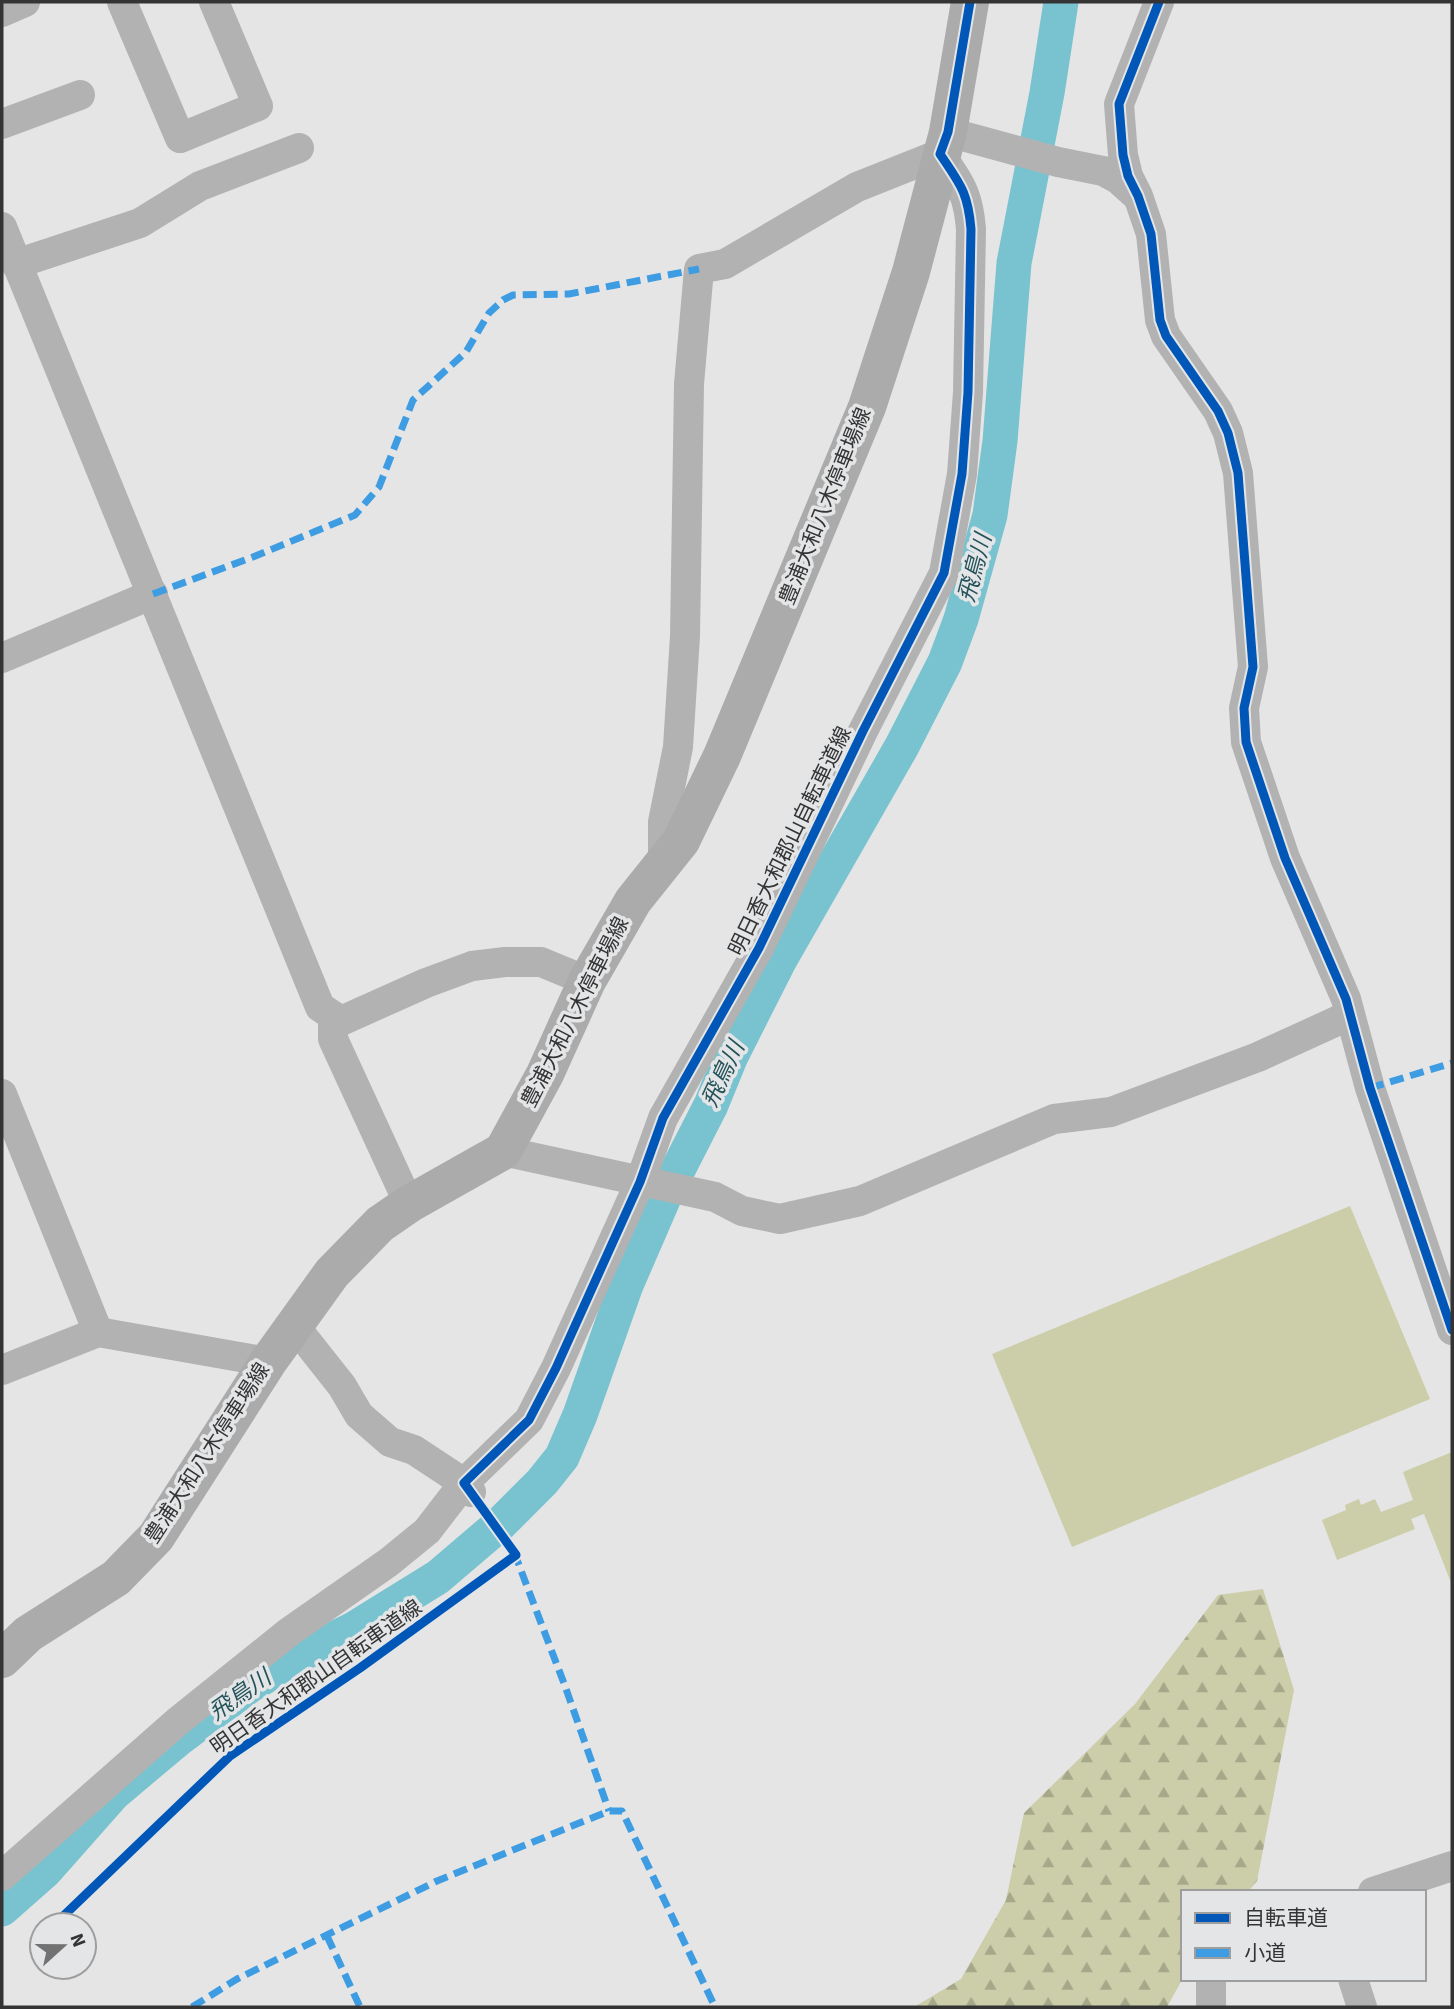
<svg xmlns="http://www.w3.org/2000/svg" width="1454" height="2009" font-family="'Source Sans 3','Noto Sans JP',sans-serif">
<defs>
<pattern id="forest-firs" width="22" height="20" patternUnits="userSpaceOnUse" patternTransform="scale(1.75)"><rect width="22" height="20" fill="#cbcea8"/><path d="M5 1l3.5 6h-7zM16 11l3.5 6h-7z" fill="#a6a88a"/></pattern>
</defs>
<rect width="100%" height="100%" fill="#e5e5e5"/>
<!-- forest -->
<path fill="url(#forest-firs)" d="M 1263,1589 L 1294,1690 L 1257,1881 L 1248,1892 L 1183,1892 L 1183,1978 L 1167,2007 L 914,2007 L 961,1979 L 1006,1900 L 1024,1813 L 1135,1704 L 1218,1595 Z"/>
<!-- park -->
<g fill="#cbcea8">
<path d="M 1350,1206 L 1430,1399 L 1072,1547 L 992,1354 Z"/>
<path d="M 1452,1452 L 1452,1585 L 1424,1514 L 1411,1519 L 1415,1529 L 1337,1560 L 1322,1520 L 1346,1510 L 1345,1505 L 1359,1499 L 1361,1505 L 1375,1499 L 1381,1512 L 1413,1500 L 1403,1472 Z"/>
</g>
<g fill="none" stroke-linecap="round" stroke-linejoin="round">
<!-- river -->
<path stroke="#78c3cf" stroke-width="35" d="M 2,1909 L 45,1871 L 114,1793 L 177,1740 L 249,1686 L 298,1657 L 354,1629 L 438,1577 L 499,1525 L 542,1482 L 562,1457 L 580,1415 L 626,1285 L 665,1195 L 711,1105 L 731,1056 L 779,961 L 902,746 L 945,662 L 961,619 L 990,515 L 1000,441 L 1014,263 L 1047,93 L 1061,2"/>
<!-- minor -->
<g stroke="#b3b2b2" stroke-width="30">
<path d="M 122,2 L 180,138 L 258,106 L 214,2"/>
<path d="M 1159,2 L 1119,104 L 1123,155 L 1128,176 L 1138,196 L 1151,234 L 1160,320 L 1166,336 L 1218,411 L 1228,433 L 1238,473 L 1253,667 L 1244,708 L 1246,742 L 1285,858 L 1346,999 L 1370,1088 L 1452,1330"/>
<path d="M 2,12 L 25,2"/>
<path d="M 2,124 L 80,95"/>
<path d="M 948,132 L 1058,162 L 1103,171 L 1118,179 L 1137,196"/>
<path d="M 2,227 L 320,1007 L 341,1021 L 426,983 L 472,966 L 505,962 L 541,962 L 587,981"/>
<path d="M 16,264 L 140,223 L 200,186 L 299,148"/>
<path d="M 2,658 L 153,594"/>
<path d="M 333,1016 L 333,1039 L 409,1204"/>
<path d="M 2,1094 L 98,1332"/>
<path d="M 503,1151 L 715,1197 L 742,1211 L 780,1219 L 860,1201 L 1054,1119 L 1111,1112 L 1258,1057 L 1350,1015"/>
<path d="M 293,1324 L 342,1386 L 359,1415 L 390,1442 L 414,1450 L 464,1483 L 471,1492"/>
<path d="M 2,1370 L 98,1332 L 268,1362"/>
<path d="M 2,1876 L 177,1722 L 289,1632 L 389,1562 L 427,1531 L 464,1483 L 529,1420 L 556,1368 L 640,1182 L 663,1118 L 759,948 L 863,731 L 944,573 L 962,474 L 968,392 L 971,229 C 968,192 960,184 940,154 L 857,187 L 725,264 L 699,269 L 689,384 L 685,636 L 678,747 L 663,822 L 663,862"/>
<path d="M 1373,1892 L 1452,1866"/>
<path d="M 1353,1979 L 1362,2007"/>
<path d="M 1211,2007 L 1211,1979"/>
</g>
<!-- major -->
<path stroke="#acabab" stroke-width="38" d="M 2,1659 L 28,1634 L 116,1578 L 156,1537 L 268,1362 L 332,1273 L 380,1224 L 409,1204 L 503,1151 L 545,1074 L 587,981 L 633,901 L 681,841 L 722,756 L 867,407 L 911,272 L 948,132 L 970,2"/>
<!-- quiet -->
<g stroke="#3e9de2" stroke-width="7" stroke-dasharray="14 7" stroke-linecap="butt">
<path d="M 153,594 L 253,557 L 355,515 L 379,487 L 413,400 L 466,352 L 489,313 L 503,300 L 513,295 L 569,294 L 699,269"/>
<path d="M 1370,1088 L 1452,1063"/>
<path d="M 514,1552 L 565,1686 L 609,1811"/>
<path d="M 327,1936 L 360,2007"/>
<path d="M 192,2007 L 237,1979 L 437,1881 L 609,1811 L 622,1811 L 715,2007"/>
</g>
<defs>
<g id="cycleway">
<path d="M 1159,2 L 1119,104 L 1123,155 L 1128,176 L 1138,196 L 1151,234 L 1160,320 L 1166,336 L 1218,411 L 1228,433 L 1238,473 L 1253,667 L 1244,708 L 1246,742 L 1285,858 L 1346,999 L 1370,1088 L 1452,1330"/>
<path d="M 54,1925 L 230,1756 L 360,1668 L 516,1555 L 464,1483 L 529,1420 L 556,1368 L 640,1182 L 663,1118 L 759,948 L 863,731 L 944,573 L 962,474 L 968,392 L 971,229 C 968,192 960,184 940,154 L 948,132 L 970,2"/>
</g>
</defs>
<!-- cycleway casing -->
<use href="#cycleway" stroke="#e4e5e6" stroke-width="13"/>
<!-- cycleway -->
<use href="#cycleway" stroke="#0057b8" stroke-width="9"/>
</g>
<g text-anchor="middle" dominant-baseline="central" stroke-width="7" stroke-linejoin="round" paint-order="stroke">
<!-- street labels -->
<g font-size="21" fill="#343435" stroke="#e4e5e6">
<text transform="translate(825 506) rotate(-68)">豊浦大和八木停車場線</text>
<text transform="translate(790 841) rotate(-64)">明日香大和郡山自転車道線</text>
<text transform="translate(575 1012) rotate(-63)">豊浦大和八木停車場線</text>
<text transform="translate(207 1453) rotate(-57)">豊浦大和八木停車場線</text>
<text transform="translate(316 1677) rotate(-35)">明日香大和郡山自転車道線</text>
</g>
<!-- water labels -->
<g font-size="23" font-style="italic" fill="#24535a" stroke="#e4e5e6">
<text transform="translate(975 568) rotate(-75)">飛鳥川</text>
<text transform="translate(723 1074) rotate(-65)">飛鳥川</text>
<text transform="translate(240 1695) rotate(-35)">飛鳥川</text>
</g>
</g>
<!-- border -->
<rect width="1454" height="2009" fill="none" stroke="#343435" stroke-width="7"/>
<!-- legend -->
<rect x="1181" y="1890" width="245" height="91" fill="#e4e5e6" stroke="#9e9e9f" stroke-width="2"/>
<rect x="1195" y="1913" width="35" height="10" fill="#0057b8" stroke="#9e9e9f" stroke-width="2"/>
<text x="1244" y="1925" font-size="21" fill="#343435">自転車道</text>
<rect x="1195" y="1948" width="35" height="10" fill="#3e9de2" stroke="#9e9e9f" stroke-width="2"/>
<text x="1244" y="1960" font-size="21" fill="#343435">小道</text>
<!-- north arrow -->
<g transform="translate(63 1946) rotate(69)"><circle r="33" fill="#e4e5e6" stroke="#9e9e9f" stroke-width="2"/>
<path d="M0-5L12 26L0 18L-12 26Z" fill="#727273"/>
<text y="-10" font-size="19" font-weight="bold" text-anchor="middle" fill="#343435">N</text>
</g>
</svg>
